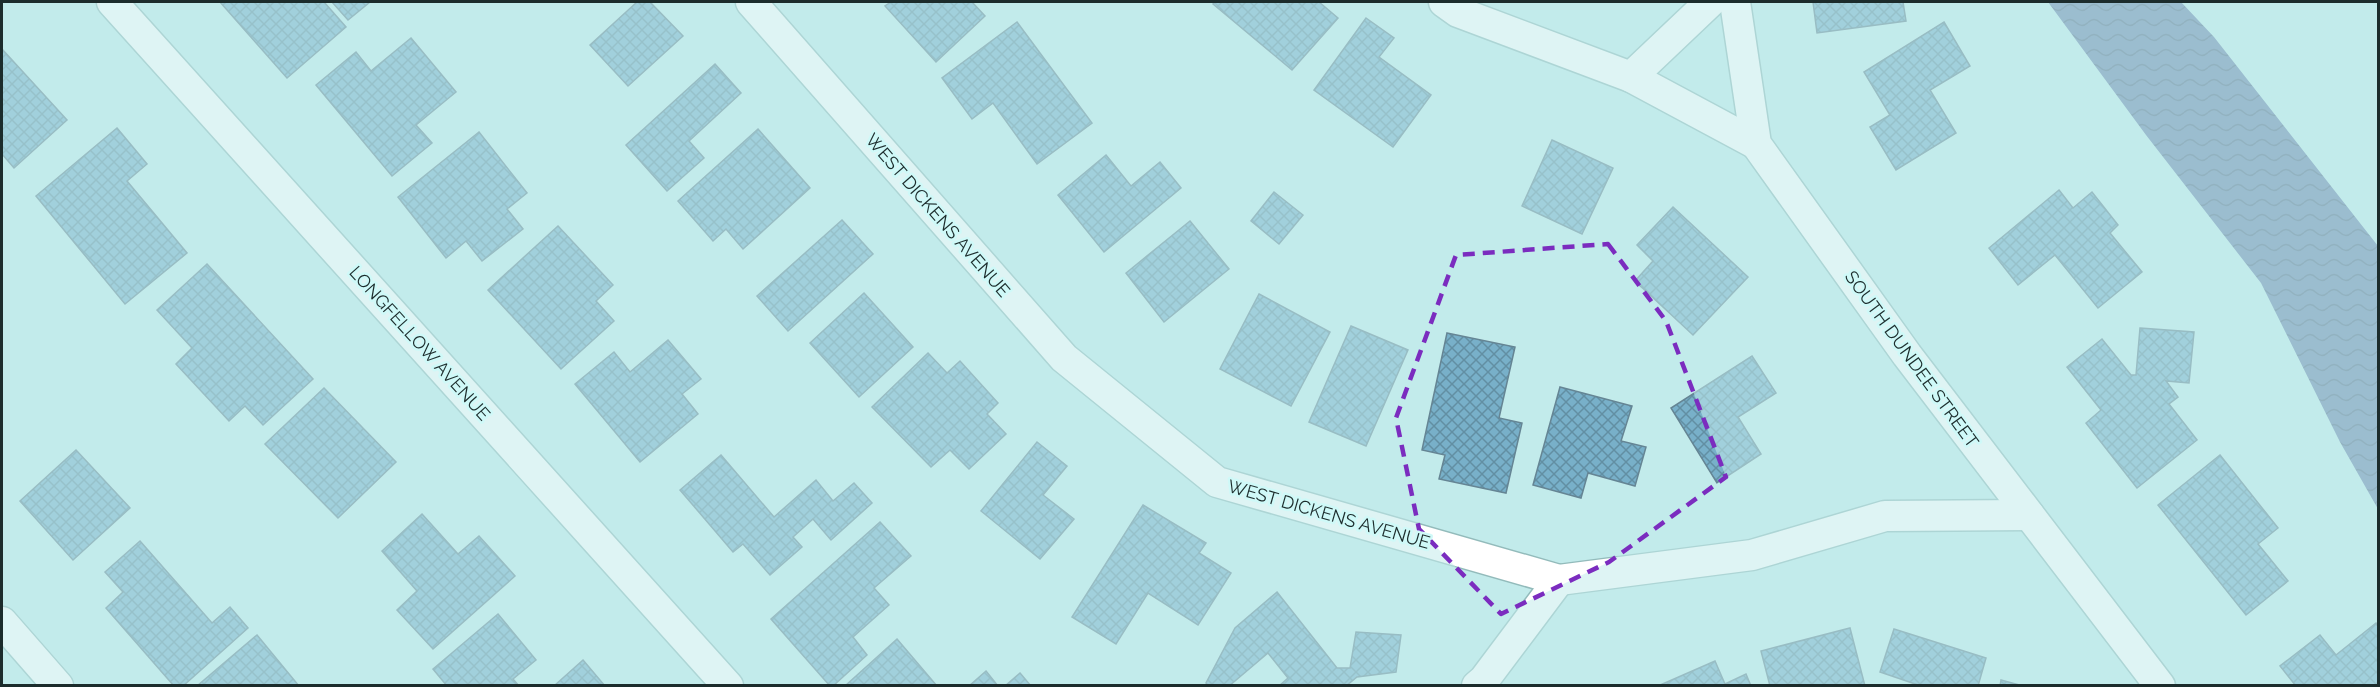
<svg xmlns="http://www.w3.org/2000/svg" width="2380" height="687" font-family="Raleway,sans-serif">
<defs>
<pattern id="water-waves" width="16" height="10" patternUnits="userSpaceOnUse" patternTransform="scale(1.5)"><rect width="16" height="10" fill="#6b85ad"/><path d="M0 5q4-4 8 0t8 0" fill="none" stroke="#576d8d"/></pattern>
<pattern id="building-cross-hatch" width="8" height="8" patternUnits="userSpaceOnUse" patternTransform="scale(1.5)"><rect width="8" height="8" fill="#78b0c9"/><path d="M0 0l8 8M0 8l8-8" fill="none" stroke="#628fa3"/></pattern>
</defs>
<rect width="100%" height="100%" fill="#c2ebeb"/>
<!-- water -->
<path fill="url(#water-waves)" d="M 2048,2 L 2181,2 L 2214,37 L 2378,246 L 2378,509 L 2340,442 L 2261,283 L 2146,135 Z"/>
<!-- building -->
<g fill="url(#building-cross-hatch)" stroke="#658594" stroke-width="1.5">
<path d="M 220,2 L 324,2 L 346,27 L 287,78 Z"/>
<path d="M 332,2 L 370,2 L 348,20 Z"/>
<path d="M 637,2 L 650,2 L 683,36 L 628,86 L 590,45 Z"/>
<path d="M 891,2 L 972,2 L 985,16 L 936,62 L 885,6 Z"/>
<path d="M 1215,2 L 1319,2 L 1338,18 L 1292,70 L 1213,4 Z"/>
<path d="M 1813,2 L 1903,2 L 1906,21 L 1817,33 Z"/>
<path d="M 1366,18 L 1394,38 L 1379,57 L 1431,95 L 1393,147 L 1314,90 Z"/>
<path d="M 1017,22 L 1092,123 L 1037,164 L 993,103 L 972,119 L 942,78 Z"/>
<path d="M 1944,22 L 1970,66 L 1930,90 L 1956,133 L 1896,170 L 1870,127 L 1890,115 L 1864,72 Z"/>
<path d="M 411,38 L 456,92 L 416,125 L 432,143 L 392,176 L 316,85 L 356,52 L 371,71 Z"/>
<path d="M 2,49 L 67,120 L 14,168 L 2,154 Z"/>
<path d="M 715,64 L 741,93 L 689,141 L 704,158 L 667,191 L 626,145 Z"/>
<path d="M 117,128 L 147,164 L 127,181 L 187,253 L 125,304 L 36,196 Z"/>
<path d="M 758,129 L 810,188 L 743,249 L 726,229 L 713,241 L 678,201 Z"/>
<path d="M 479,132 L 527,193 L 507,209 L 523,229 L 482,261 L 466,241 L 446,258 L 398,197 Z"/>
<path d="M 1552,140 L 1613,168 L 1582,234 L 1522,206 Z"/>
<path d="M 1106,155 L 1131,186 L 1160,162 L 1181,188 L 1104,252 L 1058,195 Z"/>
<path d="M 2059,190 L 2073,208 L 2092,192 L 2118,225 L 2110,233 L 2142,272 L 2098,308 L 2055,255 L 2018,285 L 1989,248 Z"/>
<path d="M 1274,192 L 1303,215 L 1279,244 L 1251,221 Z"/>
<path d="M 1673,207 L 1748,277 L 1693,335 L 1635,281 L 1653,261 L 1637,245 Z"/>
<path d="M 842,220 L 873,254 L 788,331 L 757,296 Z"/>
<path d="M 1190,221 L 1229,269 L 1164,322 L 1126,273 Z"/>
<path d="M 558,226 L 613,285 L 596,301 L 614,321 L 561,369 L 488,290 Z"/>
<path d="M 207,264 L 313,379 L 263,425 L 245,406 L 229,421 L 176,364 L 192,348 L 157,310 Z"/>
<path d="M 864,293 L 913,347 L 859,397 L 810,343 Z"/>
<path d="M 1259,294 L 1330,332 L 1291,406 L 1220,369 Z"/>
<path d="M 1351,326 L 1408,350 L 1366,446 L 1309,422 Z"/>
<path d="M 2140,328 L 2194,332 L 2189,383 L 2166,381 L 2178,397 L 2169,404 L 2197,440 L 2137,488 L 2086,423 L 2101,410 L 2067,367 L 2102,339 L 2131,375 L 2136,375 Z"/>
<path d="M 1447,333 L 1515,347 L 1499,418 L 1522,423 L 1506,493 L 1439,479 L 1445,455 L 1422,450 Z"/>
<path d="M 668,340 L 701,379 L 682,394 L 698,414 L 640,462 L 575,384 L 614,352 L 630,372 Z"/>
<path d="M 928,353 L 947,373 L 960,361 L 998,403 L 987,414 L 1006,434 L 969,469 L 950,450 L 931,467 L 872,407 Z"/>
<path d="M 1752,356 L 1776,393 L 1738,417 L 1761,454 L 1717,483 L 1671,408 Z"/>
<path d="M 1560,387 L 1632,406 L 1621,441 L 1646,447 L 1635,486 L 1588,473 L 1581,498 L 1533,485 Z"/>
<path d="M 324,388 L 396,462 L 338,518 L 265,444 Z"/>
<path d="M 1037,442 L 1067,466 L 1043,495 L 1074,519 L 1040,559 L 981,511 Z"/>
<path d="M 76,450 L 130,508 L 73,560 L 20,501 Z"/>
<path d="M 721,455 L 774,517 L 816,480 L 833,501 L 854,483 L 872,503 L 831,540 L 813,519 L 793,537 L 802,547 L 770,575 L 743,544 L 733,552 L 680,490 Z"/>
<path d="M 2220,455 L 2278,528 L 2258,544 L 2288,581 L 2246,615 L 2158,505 Z"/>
<path d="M 1143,505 L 1206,543 L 1199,553 L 1231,573 L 1198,625 L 1148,593 L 1116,644 L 1072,617 Z"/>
<path d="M 422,514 L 458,554 L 479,536 L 515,576 L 433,649 L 397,610 L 417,591 L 382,551 Z"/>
<path d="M 880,522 L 911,556 L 874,588 L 889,605 L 853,637 L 867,655 L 833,686 L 830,686 L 771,619 Z"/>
<path d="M 140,541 L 212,623 L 230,607 L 248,628 L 183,686 L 174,686 L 106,608 L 123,592 L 105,572 Z"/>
<path d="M 1277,592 L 1337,668 L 1350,668 L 1356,632 L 1401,635 L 1396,672 L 1357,677 L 1346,686 L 1279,686 L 1288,678 L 1268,653 L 1229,686 L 1208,686 L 1206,683 L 1235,628 Z"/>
<path d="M 498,614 L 536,660 L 513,679 L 519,686 L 447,686 L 433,669 Z"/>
<path d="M 2376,623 L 2378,626 L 2378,686 L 2296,686 L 2280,666 L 2320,635 L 2336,655 Z"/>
<path d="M 1850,628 L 1865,686 L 1770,686 L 1761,651 Z"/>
<path d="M 1894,629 L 1986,658 L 1978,686 L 1921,686 L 1880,672 Z"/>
<path d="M 257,635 L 299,686 L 197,686 Z"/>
<path d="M 897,639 L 937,686 L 845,686 Z"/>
<path d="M 583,660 L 605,686 L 554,686 Z"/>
<path d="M 1715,661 L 1725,684 L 1746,674 L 1751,686 L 1658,686 Z"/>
<path d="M 986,671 L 998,686 L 969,686 Z"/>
<path d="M 1020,673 L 1031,686 L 1005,686 Z"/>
<path d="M 2001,680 L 2023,686 L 2000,686 Z"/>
</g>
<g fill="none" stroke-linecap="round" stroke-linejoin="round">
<defs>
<g id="minor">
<path d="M 112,2 L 728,686"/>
<path d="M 751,2 L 1064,358 L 1217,482 L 1559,580 L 1752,555 L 1885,516 L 2029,515"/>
<path d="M 1444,2 L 1458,12 L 1631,77 L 1710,2"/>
<path d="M 1735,2 L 1756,144 L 1907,355 L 2160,686"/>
<path d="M 1631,77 L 1756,144"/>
<path d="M 2,622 L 58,686"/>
<path d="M 1477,686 L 1484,680 L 1559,580"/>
</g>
</defs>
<!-- minor casing -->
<use href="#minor" stroke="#93bbbb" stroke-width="33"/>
<!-- minor -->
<use href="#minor" stroke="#fff" stroke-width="30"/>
</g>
<!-- marked area -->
<path d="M0 0H2380V687H0ZM 1608,244 L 1666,321 L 1726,477 L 1609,562 L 1501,614 L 1419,529 L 1396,418 L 1456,255 Z" fill="#c2ebeb" fill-opacity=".55" fill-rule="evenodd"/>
<path fill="none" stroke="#7b2cbf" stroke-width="4.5" stroke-dasharray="12 8" stroke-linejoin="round" d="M 1608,244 L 1666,321 L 1726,477 L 1609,562 L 1501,614 L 1419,529 L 1396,418 L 1456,255 Z"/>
<g text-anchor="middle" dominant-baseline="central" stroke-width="5" stroke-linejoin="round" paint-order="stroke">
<!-- street labels -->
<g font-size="18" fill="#1c2c2c" stroke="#cff9f8">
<text transform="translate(938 215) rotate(49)">WEST DICKENS AVENUE</text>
<text transform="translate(420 343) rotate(48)">LONGFELLOW AVENUE</text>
<text transform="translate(1912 359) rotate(54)">SOUTH DUNDEE STREET</text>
<text transform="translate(1329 514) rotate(16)">WEST DICKENS AVENUE</text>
</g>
</g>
<!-- border -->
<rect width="2380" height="687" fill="none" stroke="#1c2c2c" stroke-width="6"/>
</svg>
